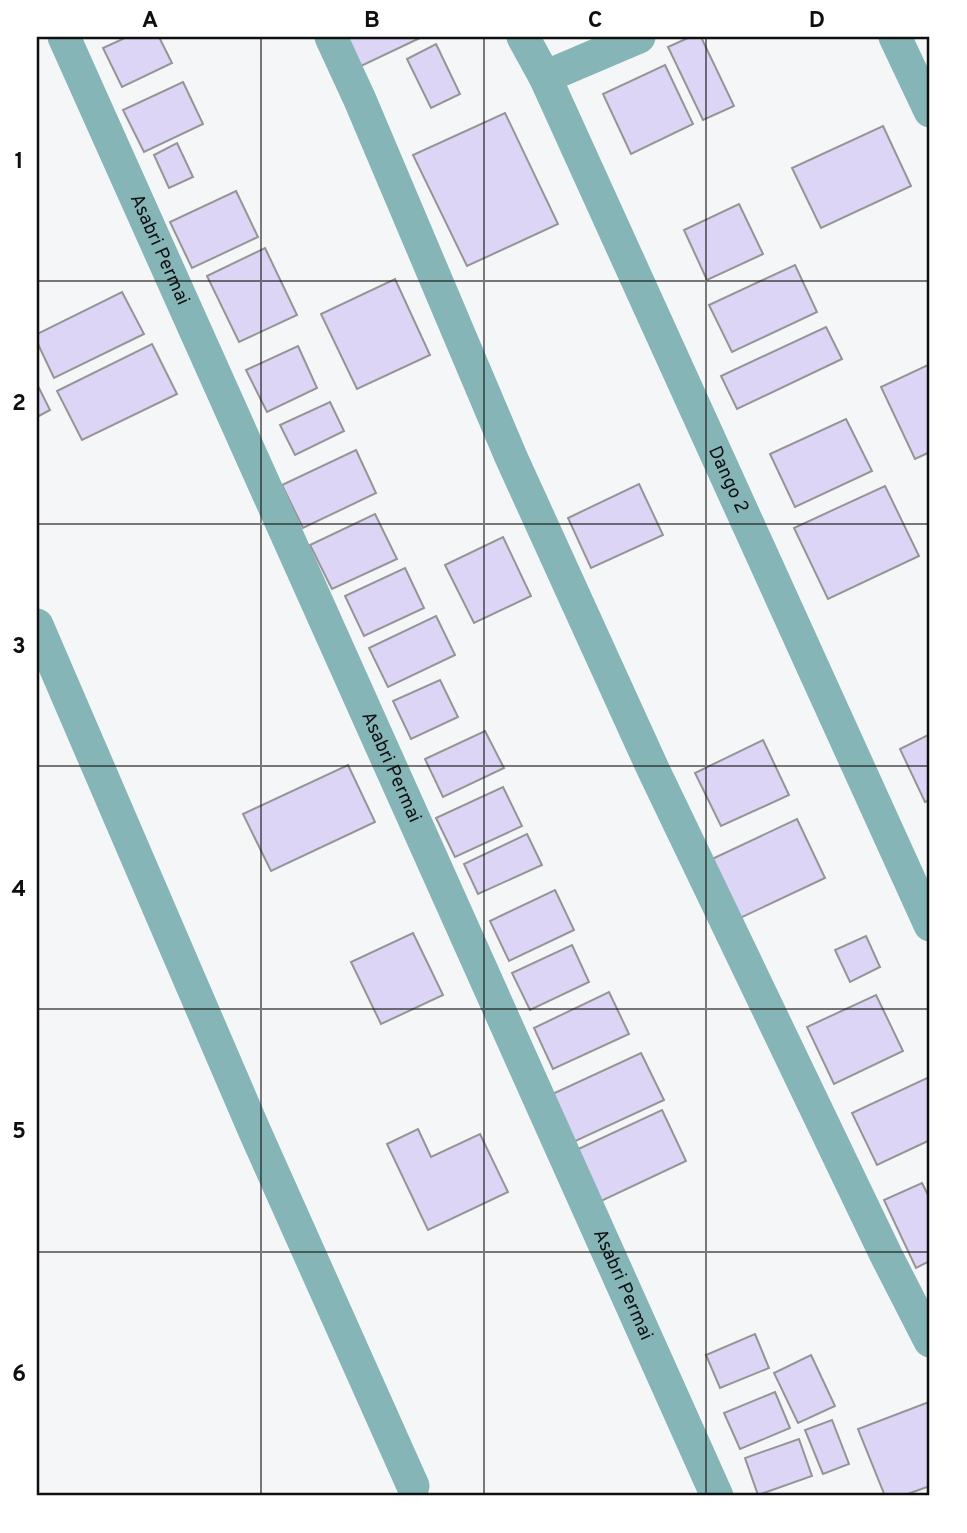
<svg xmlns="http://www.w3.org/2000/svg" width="967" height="1533" font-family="Overpass,sans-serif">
<rect width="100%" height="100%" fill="#f5f6f7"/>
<!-- building -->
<g fill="#ddd5f5" stroke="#959596" stroke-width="2">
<path d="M 127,37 L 159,37 L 172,63 L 122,87 L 103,48 Z"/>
<path d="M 345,37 L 422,37 L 359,67 Z"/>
<path d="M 690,37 L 701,37 L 734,106 L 703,120 L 668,47 Z"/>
<path d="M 436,44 L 460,94 L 431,108 L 407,59 Z"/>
<path d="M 665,65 L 693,124 L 631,154 L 603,94 Z"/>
<path d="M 183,82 L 203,124 L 144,152 L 123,110 Z"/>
<path d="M 505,113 L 558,224 L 467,266 L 413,155 Z"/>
<path d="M 883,126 L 911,186 L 821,228 L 792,168 Z"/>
<path d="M 177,143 L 193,177 L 169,188 L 154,155 Z"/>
<path d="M 236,191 L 258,237 L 192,268 L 170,222 Z"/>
<path d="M 739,204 L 763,254 L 707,280 L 684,230 Z"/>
<path d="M 265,248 L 297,315 L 239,342 L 207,276 Z"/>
<path d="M 795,265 L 817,312 L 732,352 L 709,305 Z"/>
<path d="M 395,279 L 430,355 L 357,389 L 321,314 Z"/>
<path d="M 122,292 L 144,334 L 54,378 L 37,342 L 37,334 Z"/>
<path d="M 826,327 L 842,359 L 737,409 L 721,376 Z"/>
<path d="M 152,344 L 177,394 L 82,440 L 57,391 Z"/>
<path d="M 298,346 L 317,388 L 267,412 L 246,370 Z"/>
<path d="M 930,364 L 930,452 L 915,459 L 881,387 Z"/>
<path d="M 37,384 L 50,410 L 37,417 Z"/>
<path d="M 330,402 L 344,431 L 295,455 L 280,425 Z"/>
<path d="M 846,419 L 872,471 L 795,507 L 770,454 Z"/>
<path d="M 356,450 L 376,493 L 303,528 L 282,485 Z"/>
<path d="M 639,484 L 663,535 L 591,568 L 568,518 Z"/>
<path d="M 885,486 L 919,556 L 828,599 L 794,528 Z"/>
<path d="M 375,514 L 397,559 L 332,589 L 310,545 Z"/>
<path d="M 503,537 L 531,596 L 474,623 L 445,565 Z"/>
<path d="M 405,568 L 424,608 L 364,636 L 345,596 Z"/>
<path d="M 436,616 L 455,655 L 388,687 L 369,648 Z"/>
<path d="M 440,680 L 458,717 L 411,739 L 393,701 Z"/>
<path d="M 485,731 L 504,768 L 443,797 L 425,759 Z"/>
<path d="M 930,734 L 930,800 L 925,802 L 900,749 Z"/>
<path d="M 763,740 L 789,795 L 721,826 L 695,773 Z"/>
<path d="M 348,765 L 375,822 L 271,871 L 243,814 Z"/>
<path d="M 503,787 L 522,826 L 455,857 L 436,818 Z"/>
<path d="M 797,819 L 825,878 L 738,919 L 710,860 Z"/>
<path d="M 527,834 L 542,865 L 478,894 L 464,864 Z"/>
<path d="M 555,890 L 574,930 L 509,961 L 490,921 Z"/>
<path d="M 413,933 L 443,995 L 381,1024 L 351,962 Z"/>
<path d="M 866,936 L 880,967 L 850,982 L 835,950 Z"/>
<path d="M 572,945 L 589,982 L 530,1010 L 512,973 Z"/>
<path d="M 609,992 L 629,1034 L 553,1069 L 534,1028 Z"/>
<path d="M 876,995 L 903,1051 L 834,1084 L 807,1027 Z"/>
<path d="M 641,1053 L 664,1100 L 569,1144 L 546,1097 Z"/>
<path d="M 927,1078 L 930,1086 L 930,1140 L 877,1165 L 852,1113 Z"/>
<path d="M 662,1110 L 686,1161 L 599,1202 L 574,1151 Z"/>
<path d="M 418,1129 L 431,1157 L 480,1134 L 508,1192 L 428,1230 L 387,1144 Z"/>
<path d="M 922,1183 L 930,1199 L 930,1261 L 916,1268 L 884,1200 Z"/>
<path d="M 755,1334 L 769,1368 L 720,1388 L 706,1355 Z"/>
<path d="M 811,1355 L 835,1406 L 798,1423 L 774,1373 Z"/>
<path d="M 775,1392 L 790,1428 L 740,1449 L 724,1413 Z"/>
<path d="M 929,1402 L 930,1486 L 902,1496 L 885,1496 L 858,1429 Z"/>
<path d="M 832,1420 L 849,1464 L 823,1474 L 805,1430 Z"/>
<path d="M 799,1439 L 812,1476 L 758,1495 L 745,1458 Z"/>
</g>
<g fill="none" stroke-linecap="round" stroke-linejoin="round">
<!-- street -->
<g stroke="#86b5b7" stroke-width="33">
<path id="s1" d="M 64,37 L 717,1496"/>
<path d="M 331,37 L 360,100 L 511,457 L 653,769 L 886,1255 L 930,1341"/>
<path id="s2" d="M 523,37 L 545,77 L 930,925"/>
<path d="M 895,37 L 930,111"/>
<path d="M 545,77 L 639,37"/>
<path d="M 37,625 L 255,1132 L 413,1486"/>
</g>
</g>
<!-- grid -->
<path fill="none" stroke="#0f0f10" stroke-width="2" stroke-opacity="0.55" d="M 261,37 L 261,1496M 484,37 L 484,1496M 706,37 L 706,1496M 37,281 L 930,281M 37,524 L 930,524M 37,766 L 930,766M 37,1009 L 930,1009M 37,1252 L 930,1252"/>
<g text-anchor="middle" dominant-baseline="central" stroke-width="6" stroke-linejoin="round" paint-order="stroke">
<!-- street labels -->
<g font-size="19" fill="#0f0f10" stroke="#fff">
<text stroke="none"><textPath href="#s1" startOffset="233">Asabri Permai</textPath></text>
<text stroke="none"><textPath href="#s2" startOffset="488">Dango 2</textPath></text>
<text stroke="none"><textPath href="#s1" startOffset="800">Asabri Permai</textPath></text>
<text stroke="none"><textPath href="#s1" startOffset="1367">Asabri Permai</textPath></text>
</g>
</g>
<!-- border -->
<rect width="967" height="1533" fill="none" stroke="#ffffff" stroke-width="77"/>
<rect x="38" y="38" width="890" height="1456" fill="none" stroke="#0f0f10" stroke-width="2.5"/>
<g font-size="23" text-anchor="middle" font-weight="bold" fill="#0f0f10">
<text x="150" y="27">A</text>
<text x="372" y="27">B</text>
<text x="595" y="27">C</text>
<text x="817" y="27">D</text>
<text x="19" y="168">1</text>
<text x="19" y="410">2</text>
<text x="19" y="653">3</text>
<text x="19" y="896">4</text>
<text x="19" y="1138">5</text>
<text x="19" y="1381">6</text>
</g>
</svg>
